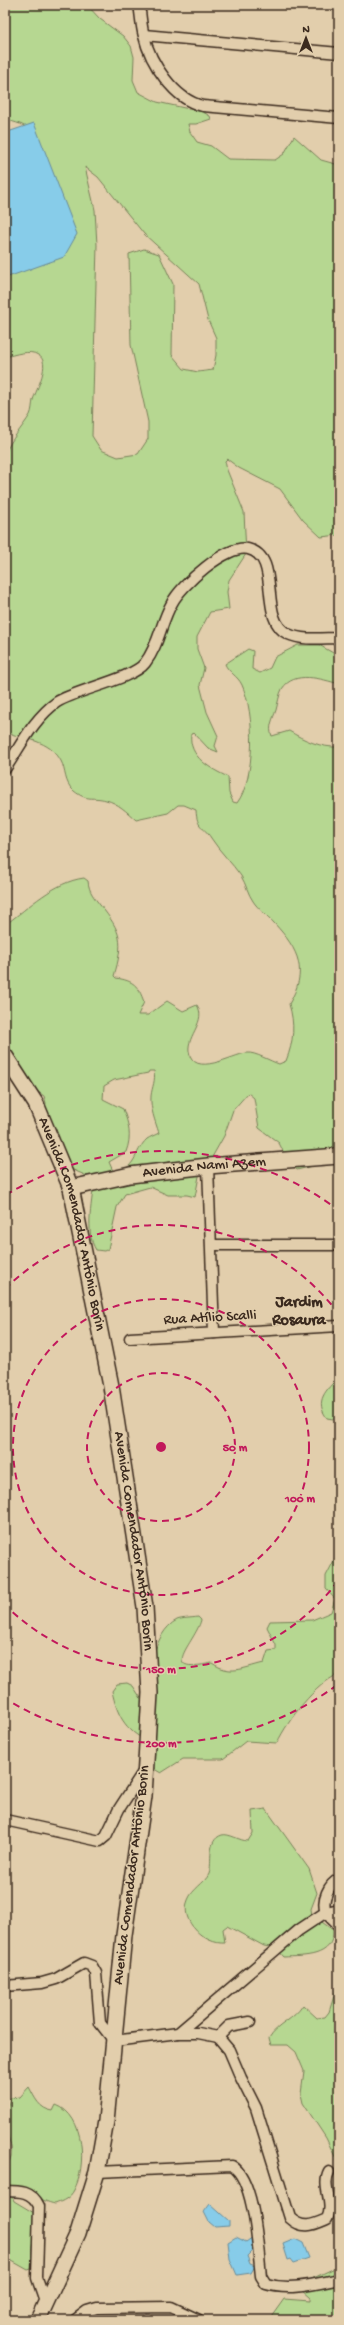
<svg xmlns="http://www.w3.org/2000/svg" width="344" height="2325" font-family="'Gochi Hand',sans-serif">
<rect width="100%" height="100%" fill="#e2ceac"/>
<filter id="ink" filterUnits="userSpaceOnUse"><feTurbulence type="fractalNoise" baseFrequency=".025" numOctaves="2"/><feDisplacementMap in="SourceGraphic" scale="8" xChannelSelector="R" yChannelSelector="G"/><feConvolveMatrix kernelMatrix="1 2 1 2 8 2 1 2 1" color-interpolation-filters="sRGB"/></filter>
<g filter="url(#ink)">
<!-- green -->
<g fill="#b6d791" stroke="#788058" fill-rule="evenodd">
<path d="M 5,5 L 87,5 L 100,19 L 123,36 L 131,46 L 134,57 L 133,80 L 138,92 L 157,102 L 203,112 L 210,116 L 211,119 L 196,124 L 188,124 L 190,132 L 197,142 L 211,146 L 228,159 L 275,160 L 284,154 L 294,136 L 321,160 L 339,165 L 339,535 L 321,537 L 303,520 L 280,489 L 239,468 L 227,459 L 225,461 L 227,470 L 244,512 L 246,554 L 229,580 L 227,592 L 229,609 L 210,612 L 197,637 L 197,649 L 204,668 L 200,685 L 207,712 L 218,736 L 215,746 L 218,752 L 208,748 L 194,733 L 191,734 C 188,757 211,769 228,777 L 229,793 L 233,802 L 237,803 C 256,778 255,713 242,685 C 238,676 228,672 225,664 L 248,649 L 253,651 L 252,669 L 260,673 L 270,668 L 275,657 L 298,645 L 319,645 L 335,654 L 339,660 L 339,684 C 322,679 294,670 282,689 C 279,695 278,703 276,710 C 273,719 268,727 272,736 L 289,731 C 304,740 321,748 339,747 L 339,1153 L 313,1166 L 297,1170 L 289,1163 L 279,1143 L 259,1128 L 254,1098 L 248,1093 L 233,1110 L 224,1136 L 211,1159 L 200,1171 L 195,1197 L 187,1195 L 168,1195 L 150,1187 L 125,1194 L 117,1207 L 108,1249 L 104,1251 L 96,1250 C 84,1231 93,1200 94,1179 L 71,1169 L 44,1113 L 46,1103 L 44,1096 L 5,1068 L 5,925 C 29,907 54,882 84,878 L 88,881 C 89,892 94,897 100,905 C 122,932 124,942 114,976 L 116,978 C 134,981 138,985 144,1002 L 138,1015 L 148,1015 L 167,1001 L 183,1011 L 197,1005 C 207,1021 187,1035 189,1051 C 193,1079 233,1054 247,1053 C 255,1052 270,1061 279,1064 L 286,1061 C 294,1041 295,1024 289,1004 C 308,971 300,951 274,923 C 268,916 258,909 253,901 C 248,894 246,884 241,876 C 232,863 220,852 211,838 C 203,825 197,829 196,810 L 184,805 L 178,805 L 168,813 L 136,820 C 127,812 118,803 106,800 C 92,796 88,802 74,791 C 64,783 66,770 61,761 C 50,740 24,739 5,732 L 5,454 C 11,439 22,428 30,415 C 32,411 32,405 33,400 C 36,390 52,362 38,355 C 30,349 14,355 5,357 L 5,270 L 27,128 C 21,123 12,122 5,119 ZM 85,167 L 98,177 L 144,234 L 199,284 L 208,320 L 216,338 L 216,355 L 213,370 L 198,372 L 184,369 L 172,355 L 173,284 L 159,254 L 144,249 L 129,254 L 131,345 L 148,422 L 148,439 L 138,454 L 118,457 L 101,450 L 92,436 L 97,245 L 95,210 ZM 149,1071 L 154,1071 C 156,1080 152,1087 151,1096 C 150,1108 155,1121 159,1133 C 155,1135 150,1137 147,1139 C 133,1152 137,1171 113,1171 L 109,1162 L 126,1152 C 132,1136 129,1125 123,1109 L 103,1099 L 104,1086 L 114,1080 L 148,1073 Z"/>
<path d="M 339,1377 L 339,1420 L 327,1418 C 314,1401 326,1390 339,1377 Z"/>
<path d="M 339,1551 L 339,1674 C 315,1684 288,1720 277,1743 L 246,1741 L 223,1759 L 183,1759 L 161,1773 L 154,1769 L 147,1741 C 125,1730 117,1715 112,1691 L 117,1684 L 127,1683 L 133,1686 L 144,1703 C 149,1678 152,1633 177,1620 C 182,1618 192,1618 198,1617 L 201,1620 C 195,1643 156,1675 212,1663 C 231,1676 242,1668 264,1663 L 268,1651 L 276,1650 L 276,1645 L 267,1627 L 270,1621 L 312,1620 L 331,1612 L 335,1599 L 326,1589 L 326,1576 Z"/>
<path d="M 266,1809 L 309,1869 L 317,1893 L 311,1909 L 312,1915 L 333,1930 C 334,1958 303,1956 284,1957 L 276,1948 L 264,1946 L 227,1926 L 223,1929 L 225,1943 C 205,1945 179,1921 188,1900 C 192,1889 205,1883 209,1874 C 213,1862 206,1840 222,1835 C 229,1833 240,1841 248,1841 L 253,1833 L 252,1811 Z"/>
<path d="M 339,1980 L 339,2165 L 326,2138 L 303,2103 L 301,2094 L 304,2071 L 296,2052 L 288,2045 L 271,2045 L 269,2038 C 277,2024 294,2020 303,2005 L 317,2018 L 325,2017 L 329,2012 Z"/>
<path d="M 29,2087 C 35,2098 39,2109 53,2111 L 56,2105 C 85,2115 87,2167 74,2190 C 70,2198 63,2201 55,2204 C 40,2201 28,2189 12,2196 L 14,2201 L 34,2213 L 39,2222 C 34,2238 26,2252 37,2267 L 28,2270 L 5,2257 L 5,2167 C 19,2152 6,2139 5,2123 C 4,2114 8,2106 10,2098 L 20,2097 Z"/>
<path d="M 339,2266 L 339,2320 L 269,2320 L 284,2299 L 310,2301 L 310,2298 L 301,2290 L 305,2282 Z"/>
</g>
<!-- water -->
<g fill="#87cce9" stroke="#698b98">
<path d="M 34,123 L 77,234 L 64,257 L 5,278 L 5,133 Z"/>
<path d="M 210,2204 L 229,2221 L 229,2226 L 215,2227 L 209,2222 L 204,2212 Z"/>
<path d="M 236,2237 L 246,2242 L 253,2237 L 252,2243 L 254,2249 L 247,2256 L 250,2264 L 255,2266 L 251,2273 L 237,2275 L 230,2259 L 228,2242 Z"/>
<path d="M 295,2239 L 303,2243 L 309,2258 L 294,2263 L 291,2259 L 288,2260 L 283,2244 Z"/>
</g>
<g fill="none" stroke-linecap="round" stroke-linejoin="round">
<defs>
<g id="street">
<path d="M 139,5 C 141,15 141,26 144,36 C 150,62 174,100 203,106 L 339,118"/>
<path d="M 144,35 L 339,53"/>
<path d="M 5,769 C 20,747 34,718 57,702 C 76,690 133,679 145,663 C 159,645 161,622 172,603 C 181,585 227,544 248,549 C 283,557 257,619 288,634 C 303,641 323,638 339,638"/>
<path d="M 208,1166 L 214,1333"/>
<path d="M 212,1245 L 339,1245"/>
<path d="M 130,1338 L 339,1326"/>
<path d="M 5,1820 L 100,1841 L 106,1836 L 119,1809 L 145,1769"/>
<path d="M 339,1879 C 329,1884 321,1900 326,1912 C 328,1916 335,1922 339,1926"/>
<path d="M 5,1986 L 42,1983 L 56,1979 L 84,1963 L 92,1966 L 96,1973 L 100,2023 L 114,2041 L 178,2033 L 299,1930 L 326,1912 L 339,1909"/>
<path d="M 178,2033 L 198,2033 L 218,2037 L 229,2026 L 250,2022"/>
<path d="M 218,2037 L 229,2050 L 241,2078 L 256,2108 L 290,2218 C 303,2230 313,2225 327,2219 C 335,2203 321,2187 329,2172"/>
<path d="M 97,2172 L 232,2166 C 255,2179 258,2251 261,2276 L 266,2284 C 290,2291 315,2284 339,2279"/>
<path d="M 5,2191 C 20,2191 32,2191 39,2206 L 37,2278 L 46,2304"/>
<path d="M 75,2320 L 87,2311 L 97,2308 L 171,2307 L 199,2320"/>
</g>
<g id="secondary">
<path id="s1" d="M 5,1056 L 36,1104 L 71,1188 L 111,1386 L 145,1607 L 150,1693 L 144,1796 L 124,1935 L 106,2121 L 97,2172 L 78,2233 L 38,2320"/>
<path id="s2" d="M 71,1188 L 130,1175 L 208,1166 L 339,1156"/>
</g>
</defs>
<!-- street casing -->
<use href="#street" stroke="#3b2a1e" stroke-width="13"/>
<!-- secondary casing -->
<use href="#secondary" stroke="#3b2a1e" stroke-width="18"/>
<!-- street -->
<use href="#street" stroke="#e2ceac" stroke-width="10"/>
<!-- secondary -->
<use href="#secondary" stroke="#e2ceac" stroke-width="15"/>
</g>
</g>
<!-- distance rings -->
<g fill="none" stroke="#c2185b" stroke-width="2" stroke-dasharray="7 5">
<circle cx="161" cy="1447" r="74"/>
<circle cx="161" cy="1447" r="148"/>
<path d="M338 1581A222 222 0 0 1 5 1605M5 1289A222 222 0 0 1 338 1313"/>
<path d="M337 1685A296 296 0 0 1 6 1699M6 1195A296 296 0 0 1 337 1209"/>
</g>
<g text-anchor="middle" dominant-baseline="central" stroke-width="3" stroke-linejoin="round" paint-order="stroke">
<!-- street labels -->
<g font-size="15" fill="#3b2a1e" stroke="#e2ceac">
<text stroke="none"><textPath href="#s2" startOffset="135">Avenida Nami Azem</textPath></text>
<text stroke="none"><textPath href="#s1" startOffset="183">Avenida Comendador Antônio Borin</textPath></text>
<text transform="translate(210 1318) rotate(-3)">Rua Atílio Scalli</text>
<text stroke="none"><textPath href="#s1" startOffset="507">Avenida Comendador Antônio Borin</textPath></text>
<text transform="translate(132 1875) rotate(-83)">Avenida Comendador Antônio Borin</text>
</g>
<!-- neighbourhood labels -->
<g font-size="16" font-weight="bold" fill="#3b2a1e" stroke="#e2ceac">
<text x="299" y="1303">Jardim<tspan x="299" dy="18">Rosaura</tspan></text>
</g>
</g>
<circle cx="161" cy="1447" r="6" fill="#c2185b" stroke="#e2ceac" stroke-width="2"/>
<g font-size="12" text-anchor="middle" font-weight="bold" fill="#c2185b" stroke="#e2ceac" stroke-width="3" stroke-linejoin="round" paint-order="stroke">
<text x="235" y="1451">50 m</text>
<text x="300" y="1502">100 m</text>
<text x="161" y="1673">150 m</text>
<text x="161" y="1747">200 m</text>
</g>
<!-- margin -->
<rect width="344" height="2325" fill="none" stroke="#e2ceac" stroke-width="20"/>
<rect x="10" y="10" width="324" height="2305" fill="none" stroke="#3b2a1e" stroke-width="1.5" filter="url(#ink)"/>
<!-- north arrow -->
<g transform="translate(306 38)" stroke="#e2ceac" stroke-width="3" paint-order="stroke">
<path d="M0-3L7 15L0 10L-7 15Z" fill="#3b2a1e"/>
<text y="-6" font-size="11" font-weight="bold" text-anchor="middle" fill="#3b2a1e">N</text>
</g>
</svg>
